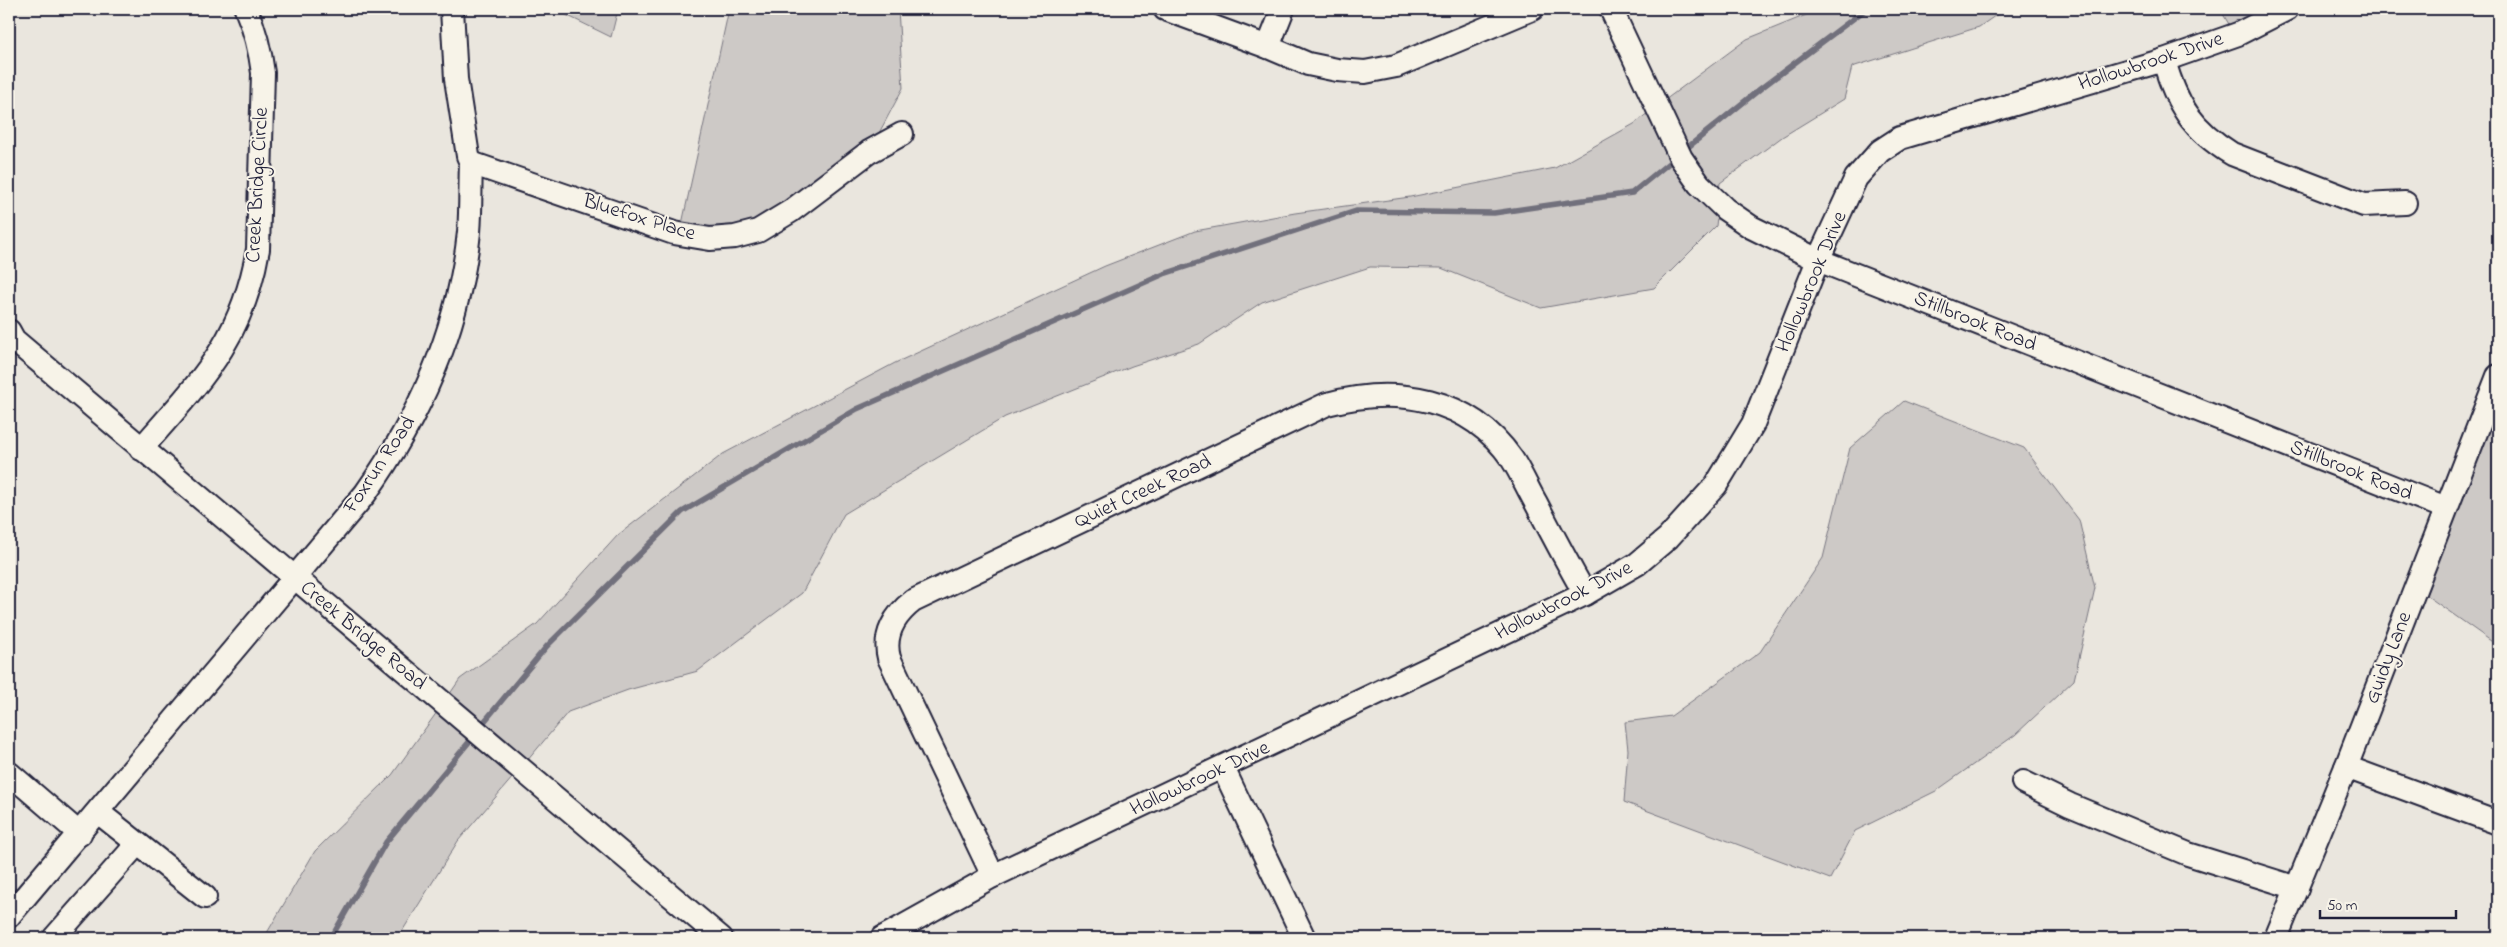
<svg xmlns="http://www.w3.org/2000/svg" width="2507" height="947" font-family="'Indie Flower',sans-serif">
<rect width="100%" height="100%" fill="#eae6de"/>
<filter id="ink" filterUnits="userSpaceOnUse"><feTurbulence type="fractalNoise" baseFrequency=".02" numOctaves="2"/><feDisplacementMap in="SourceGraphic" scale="10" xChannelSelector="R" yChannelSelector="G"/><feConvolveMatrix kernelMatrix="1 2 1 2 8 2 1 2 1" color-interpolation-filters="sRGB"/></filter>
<g filter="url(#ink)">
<!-- green -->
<g fill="#cdc9c6" stroke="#787680">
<path d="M 545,9 L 618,9 L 611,37 L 560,12 Z"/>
<path d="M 729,9 L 898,9 L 903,88 L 879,133 L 788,202 L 745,224 L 711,228 L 682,224 Z"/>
<path d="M 1821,9 L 2005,9 L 1979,27 L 1852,67 L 1844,99 L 1782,137 L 1720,183 L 1719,191 L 1689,152 L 1665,100 L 1747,39 Z"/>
<path d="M 2220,9 L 2267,9 L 2230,26 Z"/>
<path d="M 1649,112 L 1691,191 L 1717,217 L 1716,226 L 1654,288 L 1541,308 L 1441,268 L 1370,267 L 1262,302 L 1199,344 L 1132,366 L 1005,417 L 844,514 L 802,593 L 698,671 L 628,690 L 568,712 L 527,761 L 449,695 L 460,679 L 537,624 L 618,535 L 723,454 L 895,363 L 1105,266 L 1195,231 L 1295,213 L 1410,197 L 1555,168 L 1634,124 Z"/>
<path d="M 1904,401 L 2024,448 L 2079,520 L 2095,588 L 2074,680 L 2015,735 L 1936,791 L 1855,831 L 1830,879 L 1624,802 L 1628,750 L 1625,722 L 1671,716 L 1760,652 L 1823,558 L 1850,448 Z"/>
<path d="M 2498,402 L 2498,646 L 2423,593 Z"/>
<path d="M 437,712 L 513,777 L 458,841 L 398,938 L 264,938 L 315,851 L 392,775 Z"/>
</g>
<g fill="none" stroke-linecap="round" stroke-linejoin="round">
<!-- stream -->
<g stroke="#716f7b" stroke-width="5.5">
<path d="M 1682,152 L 1760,89 L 1866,9"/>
<path d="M 479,728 L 547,646 L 682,512 L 857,409 L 1164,274 L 1356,211 L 1494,213 L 1632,193 L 1675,158"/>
<path d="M 331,938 L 386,842 L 474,736"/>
</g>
<defs>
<g id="minor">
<path d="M 1165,9 L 1268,47 L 1308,64 L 1337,70 L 1365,72 L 1396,66 L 1532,9"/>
<path d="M 1611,9 L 1681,158 L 1699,184 L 1725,209 L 1751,227 L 1818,260 L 2446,508"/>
<path d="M 1268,47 L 1283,9"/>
<path d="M 2164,60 C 2176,105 2193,130 2232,154 L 2364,205 L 2405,203"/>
<path d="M 471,163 L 674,233 L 710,239 L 735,237 L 758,231 L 791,211 L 869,152 L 902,134"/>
<path d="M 9,331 L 14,340 L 721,938"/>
<path d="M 141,449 C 200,381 242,342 258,249 L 263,73 C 260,49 255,30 246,9"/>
<path d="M 2346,767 L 2498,823"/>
<path d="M 1223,768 L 1304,938"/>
<path d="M 9,773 L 80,834"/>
<path d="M 2023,782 L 2070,805 L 2188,854 L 2297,888"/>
<path d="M 98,812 L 205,897"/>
<path d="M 993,876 L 889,658 C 883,635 895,615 913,601 L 1327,404 C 1396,385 1469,397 1512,459 C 1521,473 1528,489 1536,503 C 1552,534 1568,564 1585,594"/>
<path d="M 9,916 L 365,494 C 421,415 459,329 469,232 C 471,209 470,186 471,163 L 468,156 L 456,79 L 452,9"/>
<path d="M 54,938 L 137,844"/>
<path d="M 882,938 L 993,876 L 1585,594 L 1637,564 L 1668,538 L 1716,485 L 1753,424 L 1818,260 L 1856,178 L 1880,151 L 1900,138 L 2164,60 L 2238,34 L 2287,9"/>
<path d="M 2276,938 L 2346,767 L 2498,376"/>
</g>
</defs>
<!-- minor casing -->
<use href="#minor" stroke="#22223b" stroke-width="26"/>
<!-- minor -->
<use href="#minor" stroke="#f7f3e8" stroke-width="22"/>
</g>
</g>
<g text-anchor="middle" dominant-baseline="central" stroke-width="4" stroke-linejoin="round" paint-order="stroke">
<!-- street labels -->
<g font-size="21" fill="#22223b" stroke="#f7f3e8">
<text transform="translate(2151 62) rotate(-18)">Hollowbrook Drive</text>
<text transform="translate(258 185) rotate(-87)">Creek Bridge Circle</text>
<text transform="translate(639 218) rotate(17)">Bluefox Place</text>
<text transform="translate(1812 282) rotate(-67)">Hollowbrook Drive</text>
<text transform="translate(1975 322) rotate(22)">Stillbrook Road</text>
<text transform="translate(380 465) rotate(-56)">Foxrun Road</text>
<text transform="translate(2351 471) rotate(22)">Stillbrook Road</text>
<text transform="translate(1143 492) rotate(-25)">Quiet Creek Road</text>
<text transform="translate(1564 601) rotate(-27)">Hollowbrook Drive</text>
<text transform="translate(363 636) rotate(40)">Creek Bridge Road</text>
<text transform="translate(2389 658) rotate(-69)">Guidy Lane</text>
<text transform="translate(1200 779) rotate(-25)">Hollowbrook Drive</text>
</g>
</g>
<!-- margin -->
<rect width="2507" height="947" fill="none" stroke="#f7f3e8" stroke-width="30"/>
<rect x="15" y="15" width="2477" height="917" fill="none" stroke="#22223b" stroke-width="2" filter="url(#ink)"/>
<!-- scale -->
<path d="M2320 910v8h136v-8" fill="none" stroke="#22223b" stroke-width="2.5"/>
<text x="2327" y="910" font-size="15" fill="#22223b" stroke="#f7f3e8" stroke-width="4" paint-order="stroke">50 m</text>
</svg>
